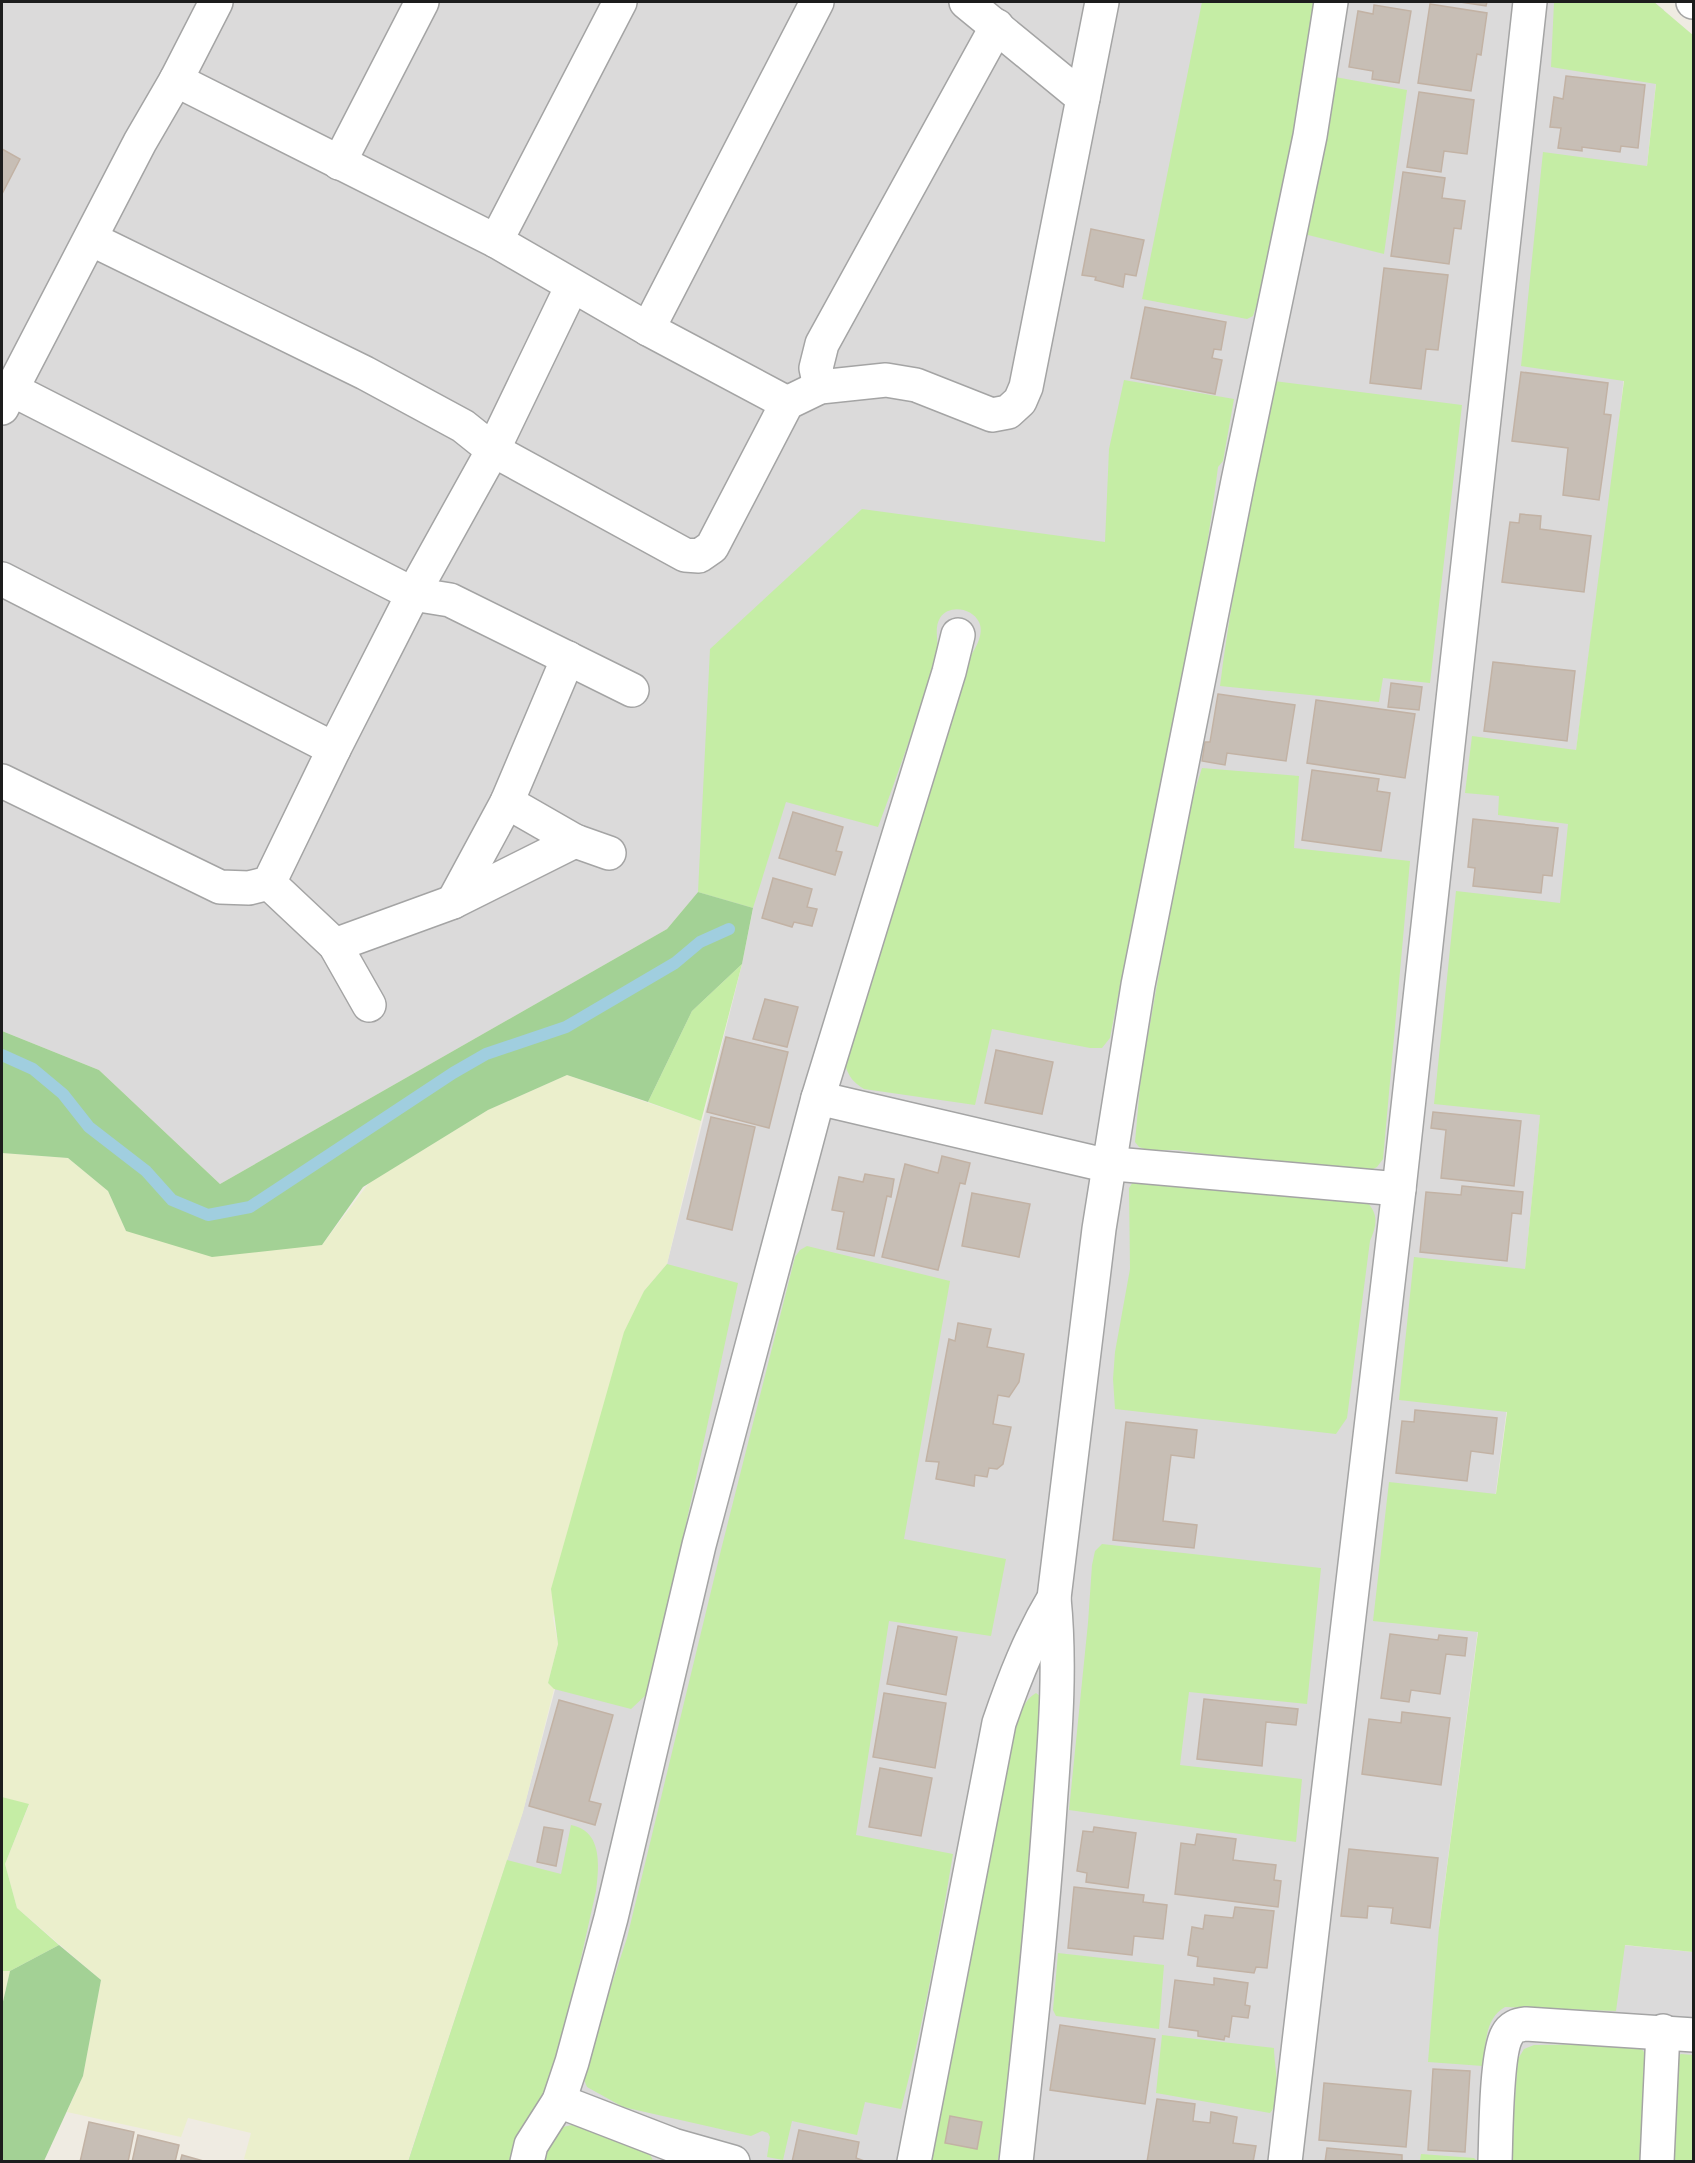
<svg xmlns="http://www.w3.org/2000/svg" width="1695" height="2163" font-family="'Noto Sans',sans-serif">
<rect width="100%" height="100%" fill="#efebe2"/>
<!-- residential -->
<path fill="#dbdada" d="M 2,2 L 1654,2 L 1664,10 L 1615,459 L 1576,751 L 1525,1270 L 1439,1927 L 1693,1952 L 1693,2161 L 408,2161 L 523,1811 L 667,1264 L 742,964 L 753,909 L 698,892 L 667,929 L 220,1184 L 99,1070 L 2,1031 Z"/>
<!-- farmland -->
<g fill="#ebefcc">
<path d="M 567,1075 L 701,1121 L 667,1264 L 644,1291 L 553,1618 L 558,1644 L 548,1683 L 554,1689 L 523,1812 L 408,2161 L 254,2161 L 244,2159 L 251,2133 L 188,2118 L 181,2137 L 67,2112 L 83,2076 L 101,1980 L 17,1908 L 5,1864 L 29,1805 L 2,1797 L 2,1153 L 68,1158 L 108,1191 L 126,1231 L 322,1245 L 369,1183 L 488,1110 Z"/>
<path d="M 2,1971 L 10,1971 L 2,2006 Z"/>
</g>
<!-- grass -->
<g fill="#c5eda5">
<path d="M 1202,2 L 1316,2 L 1287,176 L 1257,304 L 1253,316 L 1247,319 L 1142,299 Z"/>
<path d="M 1554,2 L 1654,2 L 1694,36 L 1693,1952 L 1625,1945 L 1616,2011 L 1505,2007 C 1484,2019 1486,2045 1483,2066 L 1428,2062 L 1439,1928 L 1478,1632 L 1373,1621 L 1389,1482 L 1496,1494 L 1507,1412 L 1399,1400 L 1414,1257 L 1525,1269 L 1540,1115 L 1434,1104 L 1456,891 L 1560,903 L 1568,824 L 1498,815 L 1499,796 L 1465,793 L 1472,736 L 1576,750 L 1624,381 L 1521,366 L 1543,152 L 1647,166 L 1656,84 L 1551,67 Z"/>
<path d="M 1335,77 L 1407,90 L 1384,254 L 1304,234 Z"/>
<path d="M 1124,380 L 1234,399 L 1223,461 L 1218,467 C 1194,659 1146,847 1110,1038 L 1102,1048 L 1090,1048 L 992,1029 L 975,1105 L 864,1089 C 853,1082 849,1077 845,1065 L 963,668 C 970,656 986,637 979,622 C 972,608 949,604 940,618 C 933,629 940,646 937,658 C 933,681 923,702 915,724 C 903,758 891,793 878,827 L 786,802 L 753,908 L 698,892 L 710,649 L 862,509 L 1105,542 L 1109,449 Z"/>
<path d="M 1274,381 L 1462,405 L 1430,683 L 1383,678 L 1379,702 L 1220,686 C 1233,583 1254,482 1274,381 Z"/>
<path d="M 1202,768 L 1299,776 L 1294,848 L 1410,861 L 1383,1159 L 1377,1167 L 1369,1171 L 1234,1158 L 1177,1150 L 1148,1150 L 1139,1147 L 1135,1142 L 1141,1075 L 1170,911 L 1190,806 Z"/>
<path d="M 742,964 L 701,1121 L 648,1102 L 692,1011 Z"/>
<path d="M 1133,1182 L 1366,1201 C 1379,1214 1377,1225 1370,1241 L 1347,1418 L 1336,1434 L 1115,1409 L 1113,1379 L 1115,1352 L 1130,1269 L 1129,1188 Z"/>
<path d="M 807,1246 L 950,1281 L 904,1539 L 1006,1559 L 991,1636 L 889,1621 L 856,1835 L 953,1854 C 939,1939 923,2025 901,2109 L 865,2102 L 857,2135 L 792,2121 L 783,2160 L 767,2157 L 770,2137 L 768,2133 L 762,2131 L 751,2136 L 623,2107 L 587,2087 L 583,2077 L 592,2044 L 627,1938 L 721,1550 L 795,1257 L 800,1250 Z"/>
<path d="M 667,1264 L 738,1283 L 672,1589 L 647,1694 L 631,1709 L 554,1689 L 548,1683 L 558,1644 L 551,1589 L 624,1332 L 644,1291 Z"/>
<path d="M 1102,1544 L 1321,1568 L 1307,1704 L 1189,1692 L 1180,1765 L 1302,1779 L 1296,1842 L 1069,1810 L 1088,1623 L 1092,1565 L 1095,1551 Z"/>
<path d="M 1036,1693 L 1040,1696 L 1042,1707 L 1028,1899 L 998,2161 L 928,2162 L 956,2040 L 1010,1751 C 1016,1733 1018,1703 1036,1693 Z"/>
<path d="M 2,1797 L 29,1804 L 5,1864 L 17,1908 L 59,1945 L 10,1971 L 2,1971 Z"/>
<path d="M 571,1825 C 603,1831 599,1866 596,1891 L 560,2052 L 544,2100 L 516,2161 L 408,2162 L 507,1860 L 561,1874 Z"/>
<path d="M 1058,1953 L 1164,1965 L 1159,2029 L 1056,2016 L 1053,2010 Z"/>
<path d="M 1162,2035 L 1274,2048 C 1274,2066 1283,2100 1270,2113 L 1156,2093 Z"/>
<path d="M 1633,2044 C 1642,2047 1645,2052 1648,2061 L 1645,2161 L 1510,2162 L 1518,2059 L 1524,2049 L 1534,2045 Z"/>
<path d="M 1681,2054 L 1693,2055 L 1693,2161 L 1667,2162 L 1675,2058 Z"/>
<path d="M 572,2125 C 592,2131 648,2139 653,2161 L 539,2162 L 558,2128 Z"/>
<path d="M 1421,2154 L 1474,2158 L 1477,2161 L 1420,2161 Z"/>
</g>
<!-- forest -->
<g fill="#a3d195">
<path d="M 698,892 L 753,908 L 742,964 L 692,1011 L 648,1102 L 567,1075 L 488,1110 L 363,1187 L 322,1245 L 212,1257 L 126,1231 L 108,1191 L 68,1158 L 2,1153 L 2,1031 L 99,1070 L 220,1184 L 667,929 Z"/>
<path d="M 59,1945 L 101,1980 L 83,2076 L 44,2161 L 2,2161 L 2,2006 L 10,1971 Z"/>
</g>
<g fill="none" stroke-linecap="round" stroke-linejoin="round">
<!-- stream -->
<path stroke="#a0cedf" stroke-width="12" d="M 2,1055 L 33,1069 L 63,1094 L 89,1127 L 146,1171 L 172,1200 L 208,1215 L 250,1207 L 453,1073 L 486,1054 L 566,1027 L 675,963 L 700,942 L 729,929"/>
</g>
<!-- building -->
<g fill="#c7beb5" stroke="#c2b2a4" stroke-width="1.5">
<path d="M 1460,2 L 1487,2 L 1486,6 Z"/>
<path d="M 1430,4 L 1487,13 L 1481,55 L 1477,54 L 1471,91 L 1418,83 Z"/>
<path d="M 1374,5 L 1411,11 L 1399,83 L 1372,79 L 1373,71 L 1349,67 L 1358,11 L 1373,14 Z"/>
<path d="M 1566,76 L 1645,85 L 1638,148 L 1621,146 L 1620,152 L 1582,147 L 1582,151 L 1558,148 L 1561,128 L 1550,127 L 1554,97 L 1563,99 Z"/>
<path d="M 1419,92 L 1474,100 L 1467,154 L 1444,151 L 1441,172 L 1407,167 Z"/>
<path d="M 2,149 L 20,159 L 2,194 Z"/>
<path d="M 1403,172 L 1445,178 L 1442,198 L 1465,201 L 1461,229 L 1454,228 L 1449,264 L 1391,256 Z"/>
<path d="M 1091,229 L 1144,240 L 1136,276 L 1125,274 L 1123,287 L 1095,280 L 1096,277 L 1082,275 Z"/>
<path d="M 1384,268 L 1448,275 L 1438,350 L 1426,349 L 1421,389 L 1370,383 Z"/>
<path d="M 1145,307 L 1226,322 L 1221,350 L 1214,349 L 1212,358 L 1222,360 L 1215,394 L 1131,378 Z"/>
<path d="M 1521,372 L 1608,383 L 1604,414 L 1611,415 L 1599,500 L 1563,495 L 1568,448 L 1512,441 Z"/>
<path d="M 1520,514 L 1541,516 L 1540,529 L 1591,536 L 1584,592 L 1502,582 L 1510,522 L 1519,523 Z"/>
<path d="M 1493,662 L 1575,671 L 1567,741 L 1484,731 Z"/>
<path d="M 1391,683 L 1422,687 L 1419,710 L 1388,707 Z"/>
<path d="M 1218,694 L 1295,705 L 1286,761 L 1227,753 L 1225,765 L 1202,761 L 1205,742 L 1210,742 Z"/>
<path d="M 1316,700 L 1415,714 L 1405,778 L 1307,763 Z"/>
<path d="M 1312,770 L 1379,779 L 1377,791 L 1390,793 L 1381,851 L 1302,840 Z"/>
<path d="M 793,812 L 843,827 L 836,851 L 842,852 L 835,875 L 779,858 Z"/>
<path d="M 1473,819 L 1558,828 L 1552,876 L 1543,875 L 1541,893 L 1473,886 L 1475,868 L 1468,867 Z"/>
<path d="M 773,878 L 812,889 L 807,907 L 817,909 L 812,926 L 794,922 L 792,927 L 762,918 Z"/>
<path d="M 765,999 L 798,1007 L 787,1047 L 753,1039 Z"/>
<path d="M 726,1037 L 788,1052 L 769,1128 L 707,1112 Z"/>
<path d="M 996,1050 L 1053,1062 L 1042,1114 L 985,1103 Z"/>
<path d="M 1433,1112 L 1521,1121 L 1514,1186 L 1441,1178 L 1446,1130 L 1431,1128 Z"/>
<path d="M 711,1117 L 755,1127 L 732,1230 L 687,1219 Z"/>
<path d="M 942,1156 L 970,1163 L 965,1184 L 960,1183 L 938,1270 L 882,1257 L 905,1164 L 938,1173 Z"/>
<path d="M 865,1174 L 894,1179 L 891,1197 L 887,1196 L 874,1256 L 837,1249 L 844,1212 L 832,1210 L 839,1177 L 863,1182 Z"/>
<path d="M 1462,1186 L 1523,1192 L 1521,1214 L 1512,1213 L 1507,1261 L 1420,1252 L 1426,1192 L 1461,1195 Z"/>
<path d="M 972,1193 L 1030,1204 L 1019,1257 L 962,1246 Z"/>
<path d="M 958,1323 L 991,1329 L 987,1347 L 1024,1354 L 1019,1382 L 1009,1397 L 998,1395 L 993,1424 L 1011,1427 L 1003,1464 L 997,1469 L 989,1468 L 987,1477 L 975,1475 L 974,1486 L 936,1479 L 939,1462 L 926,1461 L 949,1339 L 955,1341 Z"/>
<path d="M 1415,1410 L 1497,1418 L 1493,1454 L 1471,1451 L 1467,1481 L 1396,1473 L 1402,1421 L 1414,1422 Z"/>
<path d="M 1126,1422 L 1197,1430 L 1194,1458 L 1171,1455 L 1163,1521 L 1197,1525 L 1194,1548 L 1113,1540 Z"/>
<path d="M 898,1626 L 957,1637 L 946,1695 L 887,1684 Z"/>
<path d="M 1390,1634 L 1438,1640 L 1439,1635 L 1467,1638 L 1465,1656 L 1446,1654 L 1440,1694 L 1411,1690 L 1409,1702 L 1381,1698 Z"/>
<path d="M 884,1693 L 946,1703 L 935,1768 L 873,1757 Z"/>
<path d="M 1204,1699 L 1298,1709 L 1296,1725 L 1266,1722 L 1262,1766 L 1197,1759 Z"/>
<path d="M 559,1700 L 613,1715 L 589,1801 L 601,1804 L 595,1825 L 529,1806 Z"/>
<path d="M 1402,1712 L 1450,1718 L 1441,1785 L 1362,1774 L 1369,1719 L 1401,1723 Z"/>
<path d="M 880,1768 L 932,1778 L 921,1836 L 869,1827 Z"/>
<path d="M 544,1827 L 563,1830 L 556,1866 L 537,1862 Z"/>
<path d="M 1094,1827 L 1136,1833 L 1128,1888 L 1086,1882 L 1087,1873 L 1077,1871 L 1083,1831 L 1093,1832 Z"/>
<path d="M 1197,1834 L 1236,1839 L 1233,1860 L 1276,1865 L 1274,1880 L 1281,1881 L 1278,1907 L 1175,1894 L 1181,1843 L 1195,1845 Z"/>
<path d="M 1349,1849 L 1438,1858 L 1430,1928 L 1391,1923 L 1393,1908 L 1368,1906 L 1367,1918 L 1341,1916 Z"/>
<path d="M 1074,1887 L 1144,1895 L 1143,1902 L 1167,1905 L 1163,1939 L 1134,1936 L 1132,1955 L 1068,1948 Z"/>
<path d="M 1235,1907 L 1274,1911 L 1267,1968 L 1256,1967 L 1254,1973 L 1197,1966 L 1198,1957 L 1188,1955 L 1192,1927 L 1203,1929 L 1205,1915 L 1233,1918 Z"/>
<path d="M 1214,1978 L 1248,1983 L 1245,2005 L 1250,2006 L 1248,2018 L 1232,2016 L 1229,2037 L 1225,2036 L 1224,2040 L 1198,2036 L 1198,2031 L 1169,2027 L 1175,1980 L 1214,1985 Z"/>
<path d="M 1060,2025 L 1155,2039 L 1145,2104 L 1050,2090 Z"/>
<path d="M 1433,2069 L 1470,2071 L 1465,2152 L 1428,2150 Z"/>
<path d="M 1324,2083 L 1411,2091 L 1406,2147 L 1319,2140 Z"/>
<path d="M 1157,2099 L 1195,2104 L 1193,2121 L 1210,2123 L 1211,2112 L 1237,2117 L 1233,2143 L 1256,2146 L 1253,2162 L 1147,2162 Z"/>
<path d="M 950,2116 L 982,2122 L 977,2149 L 945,2143 Z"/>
<path d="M 89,2122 L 134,2132 L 128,2162 L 80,2162 Z"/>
<path d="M 799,2130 L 859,2142 L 856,2158 L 867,2162 L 792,2162 Z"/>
<path d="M 138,2135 L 179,2145 L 175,2162 L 132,2162 Z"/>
<path d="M 1327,2148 L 1402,2155 L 1402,2162 L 1325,2162 Z"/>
<path d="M 182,2155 L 207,2162 L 180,2162 Z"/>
</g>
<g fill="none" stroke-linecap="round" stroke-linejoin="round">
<defs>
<g id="minor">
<path d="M 966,2 L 1083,98"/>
<path d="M 176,80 L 496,241 L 648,329 L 787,403"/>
<path d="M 339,163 L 422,2"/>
<path d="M 91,239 L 365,373 L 463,426 L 493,450 L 685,555 L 699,556 L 712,547 L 787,403 L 820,387 L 886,380 L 916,385 L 992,415 L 1008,412 L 1020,401 L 1026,387 L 1102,2"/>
<path d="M 496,241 L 620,2"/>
<path d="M 648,329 L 817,2"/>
<path d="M 820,387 L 816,368 L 822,344 L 997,26"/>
<path d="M 11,389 L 413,594 L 450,600 L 632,690"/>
<path d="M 2,408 L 140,142 L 176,80 L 216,2"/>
<path d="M 2,579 L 334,749"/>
<path d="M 2,781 L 220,887 L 249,888 L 269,883 L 334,749 L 413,594 L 493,450 L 572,286"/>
<path d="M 507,802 L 575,841 L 609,853"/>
<path d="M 269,883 L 335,945 L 369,1005"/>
<path d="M 453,902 L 507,802 L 568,658"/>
<path d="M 335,945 L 453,902 L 575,841"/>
<path d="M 818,1098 L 1092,1162 L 1399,1189"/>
<path d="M 559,2101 L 673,2145 L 733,2162"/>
<path d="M 527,2162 L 531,2145 L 559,2101 L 572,2062 L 611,1918 L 699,1545 L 818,1098 L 949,672 L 958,635"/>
<path d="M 914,2162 L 999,1723 C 1014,1679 1030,1638 1054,1598 L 1099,1229 L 1138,985 L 1238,481 L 1310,136 L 1331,2"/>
<path d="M 1016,2162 C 1029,2044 1042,1926 1050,1807 C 1055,1737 1061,1668 1054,1598"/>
<path d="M 1285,2162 L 1399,1189 L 1530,2"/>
<path d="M 1495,2162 C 1496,2136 1496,2054 1507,2035 C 1511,2027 1517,2025 1526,2024 L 1694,2035"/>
<path d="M 1657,2162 L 1663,2031"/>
</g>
<path id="tertiary" d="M 1693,2 L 1694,2"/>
</defs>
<!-- minor casing -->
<use href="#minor" stroke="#a4a4a4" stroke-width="36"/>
<!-- tertiary casing -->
<use href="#tertiary" stroke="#a4a4a4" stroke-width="36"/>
<!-- minor -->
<use href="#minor" stroke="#fff" stroke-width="33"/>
<!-- tertiary -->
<use href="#tertiary" stroke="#fff" stroke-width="33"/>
</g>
<!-- border -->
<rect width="1695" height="2163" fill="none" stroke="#1d1d1d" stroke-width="6"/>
</svg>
